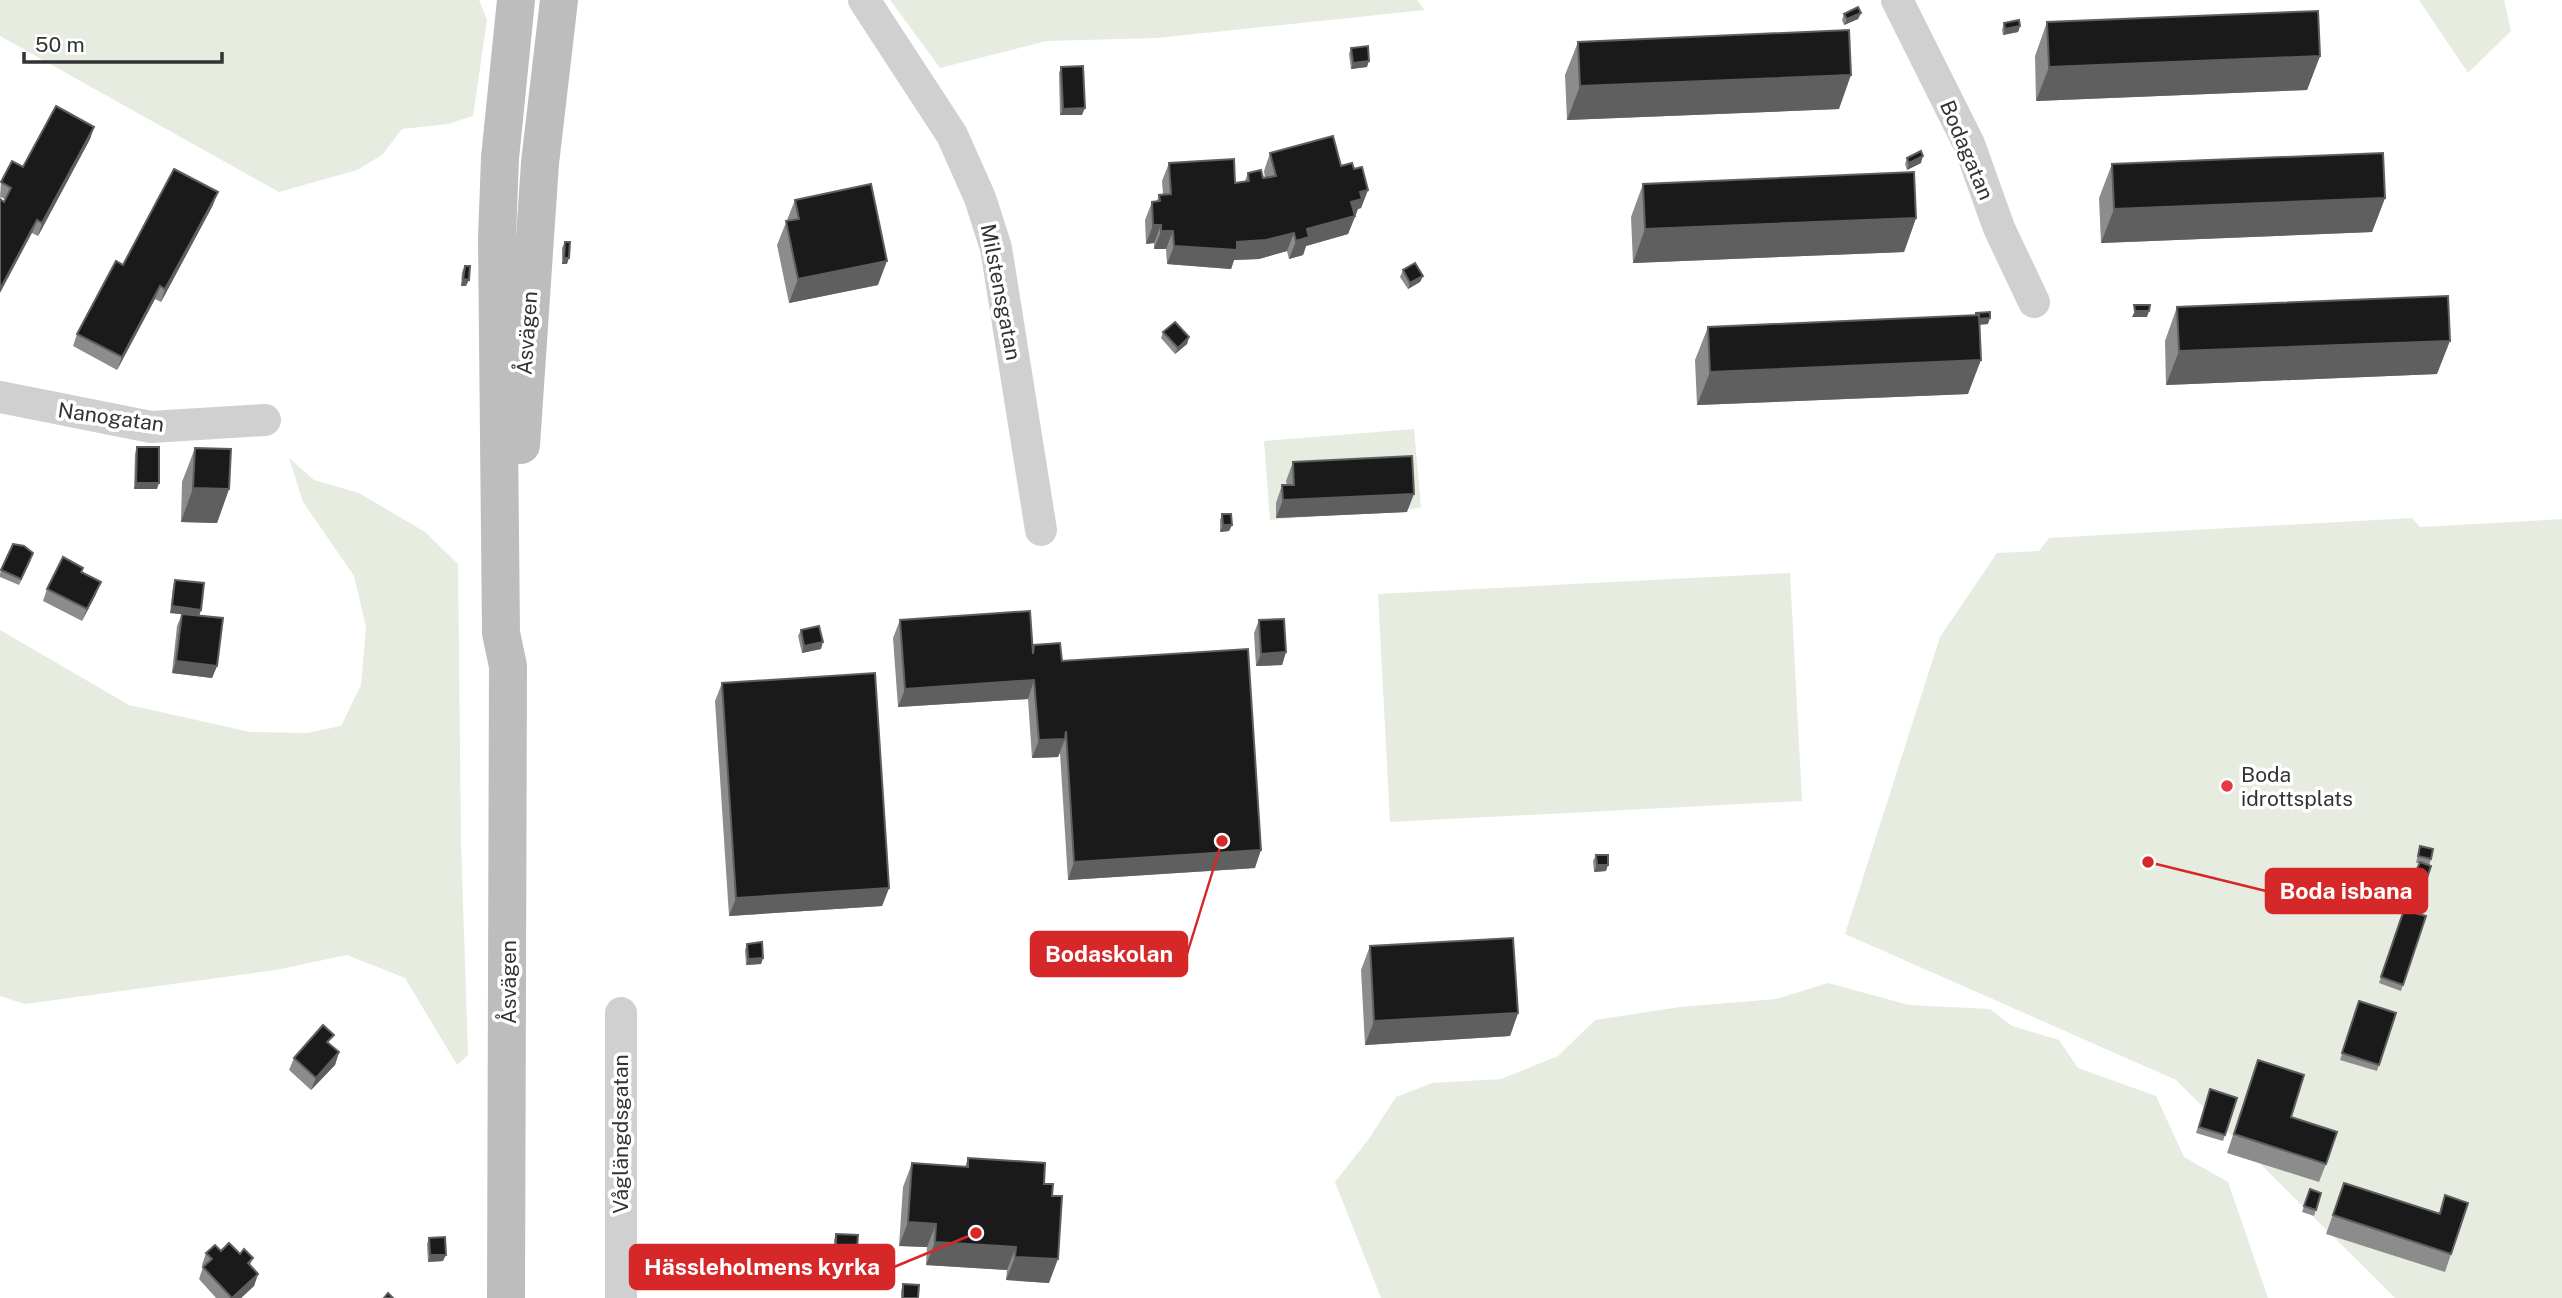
<svg xmlns="http://www.w3.org/2000/svg" width="2562" height="1298" font-family="'Public Sans',sans-serif">
<rect width="100%" height="100%" fill="#fff"/>
<!-- green -->
<g fill="#e6ecdf">
<path d="M 0,0 L 479,0 L 487,20 L 473,116 L 448,124 L 402,129 L 382,155 L 357,170 L 279,192 L 0,36 Z"/>
<path d="M 890,0 L 1417,0 L 1425,10 L 1157,38 L 1046,41 L 940,68 Z"/>
<path d="M 2419,0 L 2504,0 L 2511,31 L 2468,73 Z"/>
<path d="M 1414,429 L 1421,508 L 1270,520 L 1264,441 Z"/>
<path d="M 289,458 L 314,480 L 359,493 L 425,532 L 458,564 L 461,841 L 468,1055 L 457,1065 L 405,978 L 347,955 L 276,970 L 25,1004 L 0,996 L 0,630 L 129,705 L 250,732 L 307,733 L 341,726 L 361,685 L 366,627 L 354,576 L 303,502 Z"/>
<path d="M 2412,518 L 2420,527 L 2562,519 L 2562,1298 L 2395,1298 L 2176,1080 L 1845,934 L 1940,637 L 1997,553 L 2039,551 L 2049,538 Z"/>
<path d="M 1790,573 L 1802,801 L 1390,822 L 1378,594 Z"/>
<path d="M 1828,983 L 1909,1005 L 1990,1009 L 2012,1026 L 2059,1040 L 2078,1068 L 2156,1096 L 2184,1157 L 2228,1182 L 2268,1298 L 1381,1298 L 1335,1182 L 1368,1140 L 1396,1097 L 1432,1083 L 1501,1079 L 1558,1056 L 1595,1020 L 1680,1007 L 1776,999 Z"/>
</g>
<g fill="none" stroke-linecap="round" stroke-linejoin="round">
<!-- street -->
<g stroke="#d0d0d0" stroke-width="32">
<path d="M 864,0 L 952,135 L 980,198 L 996,248 L 1041,530"/>
<path d="M 1897,0 L 1969,144 L 1999,228 L 2034,302"/>
<path d="M 0,397 L 151,427 L 265,420"/>
<path d="M 621,1013 L 621,1298"/>
</g>
<!-- secondary -->
<g stroke="#bdbdbd" stroke-width="38">
<path d="M 521,445 L 540,163 L 559,0"/>
<path d="M 506,1298 L 508,666 L 501,633 L 497,238 L 500,158 L 516,0"/>
</g>
</g>
<!-- wall -->
<g fill="#8c8c8c">
<path d="M 1861,13 L 1858,19 L 1844,25 L 1842,20 L 1844,14 Z"/>
<path d="M 2047,22 L 2320,56 L 2307,90 L 2036,101 L 2035,56 Z"/>
<path d="M 2004,23 L 2020,26 L 2018,32 L 2003,35 L 2002,30 Z"/>
<path d="M 1578,42 L 1839,109 L 1567,120 L 1565,75 Z"/>
<path d="M 1351,48 L 1367,67 L 1351,69 L 1349,54 Z"/>
<path d="M 1061,67 L 1082,115 L 1060,115 L 1059,73 Z"/>
<path d="M 94,127 L 90,139 L 38,236 L 32,233 L 4,202 L 5,199 L 0,197 L 1,182 L 23,167 Z"/>
<path d="M 1270,153 L 1354,169 L 1368,190 L 1361,208 L 1358,209 L 1348,234 L 1306,246 L 1303,255 L 1289,259 L 1287,251 L 1259,259 L 1234,260 L 1231,269 L 1167,264 L 1166,249 L 1154,249 L 1154,243 L 1146,244 L 1145,220 L 1152,202 L 1157,201 L 1159,195 L 1163,194 L 1162,181 L 1169,163 L 1235,183 L 1245,181 L 1248,173 L 1263,178 L 1265,178 L 1264,171 Z"/>
<path d="M 1907,158 L 1921,163 L 1907,170 L 1905,164 Z"/>
<path d="M 2112,164 L 2385,198 L 2372,232 L 2101,243 L 2099,198 Z"/>
<path d="M 1643,184 L 1916,218 L 1904,252 L 1633,263 L 1631,217 Z"/>
<path d="M 795,200 L 878,285 L 789,303 L 777,245 Z"/>
<path d="M 213,205 L 161,302 L 155,299 L 117,370 L 73,346 L 77,334 L 123,265 Z"/>
<path d="M 565,242 L 567,264 L 562,264 L 562,248 Z"/>
<path d="M 465,266 L 466,286 L 461,286 L 462,272 Z"/>
<path d="M 1403,270 L 1423,276 L 1420,282 L 1408,289 L 1400,277 Z"/>
<path d="M 2177,307 L 2437,374 L 2166,385 L 2165,341 Z"/>
<path d="M 1976,313 L 1988,324 L 1979,325 L 1968,394 L 1697,405 L 1695,360 L 1708,327 L 1975,315 Z"/>
<path d="M 1163,332 L 1189,337 L 1187,344 L 1175,354 L 1161,338 Z"/>
<path d="M 137,447 L 157,489 L 134,489 L 135,454 Z"/>
<path d="M 195,448 L 229,489 L 217,523 L 181,522 L 182,482 Z"/>
<path d="M 1293,462 L 1407,512 L 1276,518 L 1276,503 L 1282,485 L 1287,485 L 1286,481 Z"/>
<path d="M 1222,514 L 1232,525 L 1229,531 L 1220,532 L 1220,520 Z"/>
<path d="M 13,544 L 31,560 L 19,585 L 0,577 L 0,573 Z"/>
<path d="M 82,572 L 96,594 L 82,621 L 43,601 L 47,589 Z"/>
<path d="M 175,580 L 201,610 L 199,616 L 217,666 L 212,678 L 172,673 L 177,626 L 182,614 L 170,613 L 173,587 Z"/>
<path d="M 900,620 L 1033,648 L 1034,645 L 1062,661 L 1255,868 L 1068,880 L 1060,753 L 1058,757 L 1032,758 L 1028,699 L 898,707 L 893,638 Z"/>
<path d="M 1259,620 L 1286,652 L 1282,665 L 1256,666 L 1254,633 Z"/>
<path d="M 801,630 L 821,649 L 802,653 L 798,636 Z"/>
<path d="M 722,683 L 889,888 L 882,906 L 729,916 L 715,701 Z"/>
<path d="M 2420,846 L 2431,859 L 2415,913 L 2426,916 L 2401,991 L 2379,983 L 2419,863 L 2416,863 Z"/>
<path d="M 1596,855 L 1606,871 L 1594,872 L 1593,861 Z"/>
<path d="M 747,944 L 763,958 L 761,964 L 746,965 L 745,950 Z"/>
<path d="M 1370,946 L 1518,1013 L 1510,1036 L 1365,1045 L 1361,970 Z"/>
<path d="M 2359,1001 L 2396,1013 L 2377,1071 L 2340,1060 Z"/>
<path d="M 331,1045 L 339,1052 L 335,1065 L 311,1090 L 289,1070 L 294,1058 Z"/>
<path d="M 2258,1060 L 2291,1117 L 2326,1164 L 2319,1182 L 2227,1153 Z"/>
<path d="M 2210,1089 L 2237,1098 L 2223,1141 L 2196,1133 Z"/>
<path d="M 968,1158 L 1044,1184 L 1049,1283 L 1006,1280 L 1007,1270 L 926,1265 L 927,1247 L 899,1246 L 903,1187 L 912,1163 L 965,1167 Z"/>
<path d="M 2344,1183 L 2439,1213 L 2445,1195 L 2451,1254 L 2445,1272 L 2326,1234 Z"/>
<path d="M 2310,1189 L 2321,1193 L 2314,1216 L 2302,1212 Z"/>
<path d="M 836,1234 L 855,1257 L 834,1256 L 834,1240 Z"/>
<path d="M 429,1238 L 443,1261 L 428,1262 L 427,1244 Z"/>
<path d="M 221,1251 L 253,1258 L 250,1265 L 258,1274 L 254,1286 L 241,1298 L 216,1298 L 199,1279 L 203,1267 L 202,1265 L 206,1253 Z"/>
<path d="M 903,1284 L 918,1298 L 901,1298 L 901,1291 Z"/>
</g>
<!-- shaded-wall -->
<g fill="#5f5f5f">
<path d="M 1861,13 L 1858,19 L 1844,25 L 1847,19 Z"/>
<path d="M 2020,26 L 2018,32 L 2003,35 L 2005,29 Z"/>
<path d="M 2320,56 L 2307,90 L 2036,101 L 2049,67 Z"/>
<path d="M 1369,61 L 1367,67 L 1351,69 L 1353,63 Z"/>
<path d="M 1851,75 L 1839,109 L 1567,120 L 1580,86 Z"/>
<path d="M 1085,108 L 1082,115 L 1060,115 L 1063,109 Z"/>
<path d="M 94,127 L 90,139 L 38,236 L 42,223 Z"/>
<path d="M 1923,156 L 1921,163 L 1907,170 L 1909,163 Z"/>
<path d="M 1368,190 L 1361,208 L 1358,209 L 1348,234 L 1306,246 L 1303,255 L 1289,259 L 1296,241 L 1307,229 L 1351,202 L 1360,192 Z"/>
<path d="M 218,192 L 213,205 L 161,302 L 165,289 Z"/>
<path d="M 2385,198 L 2372,232 L 2101,243 L 2114,209 Z"/>
<path d="M 1916,218 L 1904,252 L 1633,263 L 1645,229 Z"/>
<path d="M 37,220 L 32,233 L 0,293 L 0,289 Z"/>
<path d="M 1153,225 L 1161,225 L 1154,243 L 1146,244 Z"/>
<path d="M 1161,231 L 1173,231 L 1166,249 L 1154,249 Z"/>
<path d="M 1294,233 L 1287,251 L 1259,259 L 1234,260 L 1231,269 L 1167,264 L 1174,246 L 1237,242 Z"/>
<path d="M 564,258 L 569,258 L 567,264 L 562,264 Z"/>
<path d="M 887,261 L 878,285 L 789,303 L 798,279 Z"/>
<path d="M 1423,276 L 1420,282 L 1408,289 L 1410,283 Z"/>
<path d="M 463,279 L 469,280 L 466,286 L 461,286 Z"/>
<path d="M 160,286 L 155,299 L 117,370 L 122,357 Z"/>
<path d="M 2135,311 L 2149,311 L 2147,317 L 2132,317 Z"/>
<path d="M 1990,318 L 1988,324 L 1974,325 L 1976,319 Z"/>
<path d="M 1189,337 L 1187,344 L 1175,354 L 1178,348 Z"/>
<path d="M 2450,341 L 2437,374 L 2166,385 L 2179,351 Z"/>
<path d="M 1981,360 L 1968,394 L 1697,405 L 1710,372 Z"/>
<path d="M 136,483 L 159,483 L 157,489 L 134,489 Z"/>
<path d="M 193,488 L 229,489 L 217,523 L 181,522 Z"/>
<path d="M 1414,494 L 1407,512 L 1276,518 L 1283,500 Z"/>
<path d="M 1223,525 L 1232,525 L 1229,531 L 1220,532 Z"/>
<path d="M 101,582 L 96,594 L 82,621 L 87,609 Z"/>
<path d="M 172,606 L 201,610 L 199,616 L 170,613 Z"/>
<path d="M 823,642 L 821,649 L 802,653 L 804,646 Z"/>
<path d="M 1286,652 L 1282,665 L 1256,666 L 1261,654 Z"/>
<path d="M 176,661 L 217,666 L 212,678 L 172,673 Z"/>
<path d="M 1034,680 L 1028,699 L 898,707 L 905,689 Z"/>
<path d="M 1065,739 L 1058,757 L 1032,758 L 1039,740 Z"/>
<path d="M 1261,850 L 1255,868 L 1068,880 L 1074,862 Z"/>
<path d="M 1597,865 L 1608,865 L 1606,871 L 1594,872 Z"/>
<path d="M 889,888 L 882,906 L 729,916 L 736,898 Z"/>
<path d="M 763,958 L 761,964 L 746,965 L 748,959 Z"/>
<path d="M 1518,1013 L 1510,1036 L 1365,1045 L 1374,1021 Z"/>
<path d="M 339,1052 L 335,1065 L 311,1090 L 316,1078 Z"/>
<path d="M 908,1222 L 936,1224 L 927,1247 L 899,1246 Z"/>
<path d="M 935,1242 L 1016,1247 L 1007,1270 L 926,1265 Z"/>
<path d="M 836,1249 L 857,1250 L 855,1257 L 834,1256 Z"/>
<path d="M 430,1255 L 446,1255 L 443,1261 L 428,1262 Z"/>
<path d="M 1015,1257 L 1058,1259 L 1049,1283 L 1006,1280 Z"/>
<path d="M 258,1274 L 254,1286 L 241,1298 L 232,1298 Z"/>
</g>
<!-- building -->
<g fill="#1a1a1a" stroke="#5f5f5f" stroke-width="2">
<path d="M 1858,7 L 1861,13 L 1847,19 L 1844,14 Z"/>
<path d="M 2318,11 L 2320,56 L 2049,67 L 2047,22 Z"/>
<path d="M 2019,20 L 2020,26 L 2005,29 L 2004,23 Z"/>
<path d="M 1849,30 L 1851,75 L 1580,86 L 1578,42 Z"/>
<path d="M 1368,46 L 1369,61 L 1353,63 L 1351,48 Z"/>
<path d="M 1083,66 L 1085,108 L 1063,109 L 1061,67 Z"/>
<path d="M 56,106 L 94,127 L 42,223 L 37,220 L 0,289 L 0,199 L 4,202 L 11,188 L 1,182 L 12,161 L 23,167 Z"/>
<path d="M 1333,136 L 1341,166 L 1352,163 L 1354,169 L 1362,167 L 1368,190 L 1360,192 L 1362,199 L 1351,202 L 1355,216 L 1307,229 L 1309,237 L 1296,241 L 1294,233 L 1266,240 L 1237,242 L 1237,250 L 1174,246 L 1173,231 L 1161,231 L 1161,225 L 1153,225 L 1152,202 L 1160,201 L 1159,195 L 1171,194 L 1169,163 L 1234,159 L 1235,183 L 1249,181 L 1248,173 L 1261,170 L 1263,178 L 1276,176 L 1270,153 Z"/>
<path d="M 1921,151 L 1923,156 L 1909,163 L 1907,158 Z"/>
<path d="M 2383,153 L 2385,198 L 2114,209 L 2112,164 Z"/>
<path d="M 174,169 L 218,192 L 165,289 L 160,286 L 122,357 L 77,334 L 116,261 L 123,265 Z"/>
<path d="M 1914,172 L 1916,218 L 1645,229 L 1643,184 Z"/>
<path d="M 871,184 L 887,261 L 798,279 L 786,221 L 799,219 L 795,200 Z"/>
<path d="M 565,242 L 570,242 L 569,258 L 564,258 Z"/>
<path d="M 1415,263 L 1423,276 L 1410,283 L 1403,270 Z"/>
<path d="M 465,266 L 470,266 L 469,280 L 463,279 Z"/>
<path d="M 2448,296 L 2450,341 L 2179,351 L 2177,307 Z"/>
<path d="M 2134,305 L 2150,305 L 2149,311 L 2135,311 Z"/>
<path d="M 1990,312 L 1990,318 L 1979,319 L 1979,315 L 1976,315 L 1976,313 Z"/>
<path d="M 1979,315 L 1981,360 L 1710,372 L 1708,327 Z"/>
<path d="M 1175,322 L 1189,337 L 1178,348 L 1163,332 Z"/>
<path d="M 137,447 L 159,447 L 159,483 L 136,483 Z"/>
<path d="M 195,448 L 231,449 L 229,489 L 193,488 Z"/>
<path d="M 1412,456 L 1414,494 L 1283,500 L 1282,485 L 1294,485 L 1293,462 Z"/>
<path d="M 1222,514 L 1231,514 L 1232,525 L 1223,525 Z"/>
<path d="M 13,544 L 24,546 L 33,553 L 21,579 L 1,570 Z"/>
<path d="M 63,557 L 83,568 L 81,572 L 101,582 L 87,609 L 47,589 Z"/>
<path d="M 175,580 L 204,583 L 201,610 L 172,606 Z"/>
<path d="M 1030,611 L 1033,654 L 1034,645 L 1060,643 L 1062,661 L 1248,649 L 1261,850 L 1074,862 L 1066,731 L 1065,739 L 1039,740 L 1034,680 L 905,689 L 900,620 Z"/>
<path d="M 182,614 L 223,618 L 217,666 L 176,661 Z"/>
<path d="M 1284,619 L 1286,652 L 1261,654 L 1259,620 Z"/>
<path d="M 819,626 L 823,642 L 804,646 L 801,630 Z"/>
<path d="M 875,673 L 889,888 L 736,898 L 722,683 Z"/>
<path d="M 2420,846 L 2433,849 L 2431,859 L 2418,856 Z"/>
<path d="M 1596,855 L 1608,855 L 1608,865 L 1597,865 Z"/>
<path d="M 2420,862 L 2431,866 L 2415,913 L 2426,916 L 2403,985 L 2381,977 L 2417,872 L 2421,872 L 2416,871 Z"/>
<path d="M 1513,938 L 1518,1013 L 1374,1021 L 1370,946 Z"/>
<path d="M 762,942 L 763,958 L 748,959 L 747,944 Z"/>
<path d="M 2359,1001 L 2396,1013 L 2379,1065 L 2342,1053 Z"/>
<path d="M 323,1025 L 334,1035 L 327,1042 L 339,1052 L 316,1078 L 294,1058 Z"/>
<path d="M 2258,1060 L 2304,1075 L 2291,1117 L 2337,1132 L 2326,1164 L 2234,1134 Z"/>
<path d="M 2210,1089 L 2237,1098 L 2225,1135 L 2199,1127 Z"/>
<path d="M 968,1158 L 1045,1163 L 1044,1184 L 1053,1184 L 1052,1196 L 1062,1196 L 1058,1259 L 1015,1257 L 1016,1247 L 935,1242 L 936,1224 L 908,1222 L 912,1163 L 968,1167 Z"/>
<path d="M 2344,1183 L 2440,1214 L 2445,1195 L 2468,1203 L 2451,1254 L 2333,1215 Z"/>
<path d="M 2310,1189 L 2321,1193 L 2316,1210 L 2304,1206 Z"/>
<path d="M 836,1234 L 858,1235 L 857,1250 L 836,1249 Z"/>
<path d="M 445,1237 L 446,1255 L 430,1255 L 429,1238 Z"/>
<path d="M 229,1243 L 240,1254 L 244,1249 L 253,1258 L 248,1263 L 258,1274 L 232,1298 L 203,1267 L 212,1259 L 206,1253 L 215,1245 L 221,1251 Z"/>
<path d="M 903,1284 L 919,1285 L 918,1298 L 903,1298 Z"/>
<path d="M 388,1293 L 393,1298 L 384,1298 Z"/>
</g>
<!-- markers -->
<circle fill="#e63946" stroke="#fff" stroke-width="2.5" cx="2227" cy="786" r="7"/>
<g text-anchor="middle" dominant-baseline="central" stroke-width="7" stroke-linejoin="round" paint-order="stroke">
<!-- street labels -->
<g font-size="21" fill="#333" stroke="#fff">
<text transform="translate(1967 150) rotate(67)">Bodagatan</text>
<text transform="translate(1001 292) rotate(79)">Milstensgatan</text>
<text transform="translate(527 333) rotate(-86)">Åsvägen</text>
<text transform="translate(111 417) rotate(8)">Nanogatan</text>
<text transform="translate(508 982) rotate(-90)">Åsvägen</text>
<text transform="translate(620 1134) rotate(-90)">Våglängdsgatan</text>
</g>
<!-- poi labels -->
<g font-size="21" fill="#333" stroke="#fff" text-anchor="start">
<text x="2241" y="774">Boda<tspan x="2241" dy="24">idrottsplats</tspan></text>
</g>
</g>
<!-- callouts -->
<path fill="none" stroke="#d62828" stroke-width="2.5" d="M2148 862L2266 891M1222 841L1187 954M976 1233L894 1267"/>
<g fill="#d62828" stroke="#fff" stroke-width="2.5">
<circle cx="2148" cy="862" r="7"/>
<circle cx="1222" cy="841" r="7"/>
<circle cx="976" cy="1233" r="7"/>
</g>
<g fill="#d62828" stroke="#d62828" stroke-width="2.5">
<rect x="2266" y="869" width="161" height="44" rx="7"/>
<rect x="1031" y="932" width="156" height="44" rx="7"/>
<rect x="630" y="1245" width="264" height="44" rx="7"/>
</g>
<g font-size="23" text-anchor="middle" font-weight="bold" fill="#fff">
<text x="2346" y="899">Boda isbana</text>
<text x="1109" y="962">Bodaskolan</text>
<text x="762" y="1275">Hässleholmens kyrka</text>
</g>
<!-- scale -->
<path d="M24 52v10h198v-10" fill="none" stroke="#333333" stroke-width="3.5"/>
<text x="35" y="52" font-size="21" fill="#333333" stroke="#ffffff" stroke-width="5" paint-order="stroke">50 m</text>
</svg>
